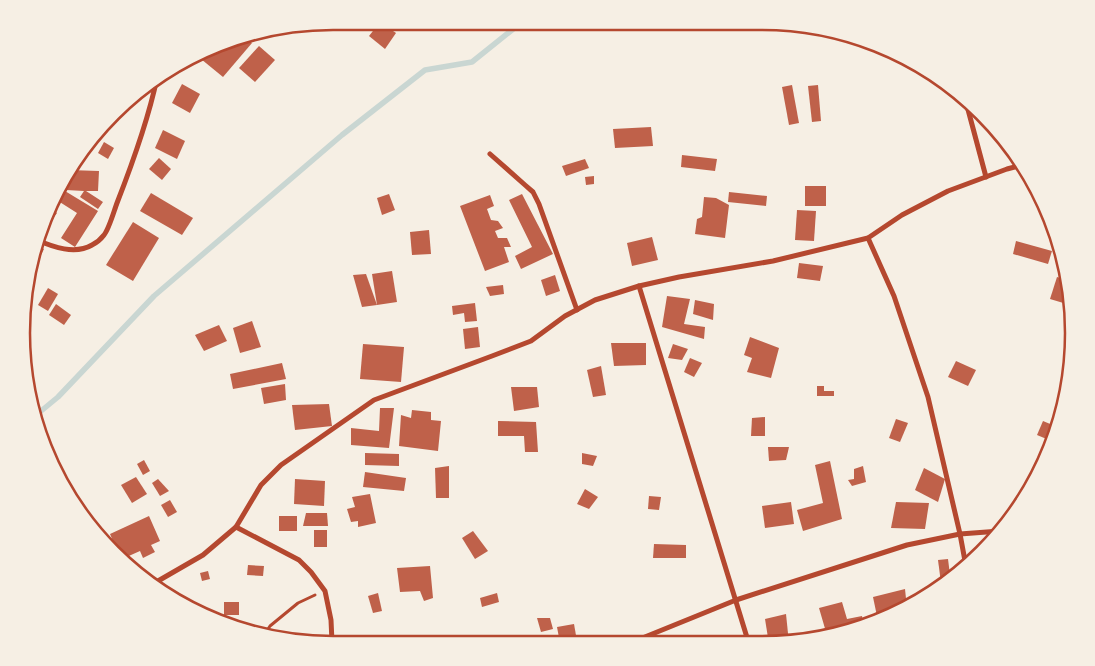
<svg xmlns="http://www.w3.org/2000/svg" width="1095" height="666" font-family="'IBM Plex Sans',sans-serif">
<rect width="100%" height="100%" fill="#f6efe4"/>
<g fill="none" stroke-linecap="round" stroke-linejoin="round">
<!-- stream -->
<path stroke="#c9d6d2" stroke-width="5.5" d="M 35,416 L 58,397 L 154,296 L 342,135 L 425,70 L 472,62 L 522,22"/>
</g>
<!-- building -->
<g fill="#bf614a">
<path d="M 380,22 L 396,33 L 385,49 L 369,36 Z"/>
<path d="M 243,36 L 252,43 L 223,77 L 201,59 L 207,51 L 233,38 Z"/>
<path d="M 259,46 L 275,60 L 255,82 L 239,68 Z"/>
<path d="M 182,84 L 200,94 L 190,113 L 172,103 Z"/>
<path d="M 792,85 L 799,123 L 789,125 L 782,87 Z"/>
<path d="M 818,85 L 821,121 L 812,122 L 808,86 Z"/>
<path d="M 651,127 L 653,146 L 615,148 L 613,129 Z"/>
<path d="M 163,130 L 185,141 L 177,159 L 155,148 Z"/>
<path d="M 104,142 L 114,148 L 108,159 L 98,153 Z"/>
<path d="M 682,155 L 717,159 L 715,171 L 681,167 Z"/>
<path d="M 159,158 L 171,169 L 162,180 L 149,169 Z"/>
<path d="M 585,159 L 589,168 L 566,176 L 562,166 Z"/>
<path d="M 69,170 L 99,171 L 98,191 L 86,191 L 103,202 L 98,209 L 80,197 L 84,191 L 66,190 L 67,174 Z"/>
<path d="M 594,176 L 594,184 L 586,185 L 585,177 Z"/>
<rect x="805" y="186" width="21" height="20"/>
<path d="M 60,188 L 98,211 L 75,247 L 61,238 L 77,213 L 55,199 Z"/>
<path d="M 729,192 L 767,196 L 766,206 L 728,202 Z"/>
<path d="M 151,193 L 193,218 L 182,235 L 140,211 Z"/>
<path d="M 389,194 L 395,210 L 382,215 L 377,198 Z"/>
<path d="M 522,194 L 553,254 L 521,269 L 515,256 L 532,247 L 509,200 Z"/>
<path d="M 490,195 L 494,206 L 487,209 L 491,220 L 498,221 L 503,228 L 495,231 L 498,238 L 507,238 L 511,247 L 504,247 L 509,262 L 485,271 L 460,206 Z"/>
<path d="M 704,197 L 716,198 L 729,205 L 725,238 L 695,234 L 697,219 L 702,217 Z"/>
<path d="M 50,208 L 57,213 L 45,229 L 41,226 Z"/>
<path d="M 797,210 L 816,211 L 814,241 L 795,240 Z"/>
<path d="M 133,222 L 159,238 L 133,281 L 106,265 Z"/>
<path d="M 429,230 L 431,254 L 412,255 L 410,232 Z"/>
<path d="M 652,237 L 658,260 L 632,266 L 627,243 Z"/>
<path d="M 1016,241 L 1052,251 L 1048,264 L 1013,254 Z"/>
<path d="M 36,245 L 44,249 L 37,263 L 33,261 Z"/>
<path d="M 799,263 L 823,266 L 820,281 L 797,278 Z"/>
<path d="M 392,271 L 397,302 L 377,305 L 372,274 Z"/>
<path d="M 366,274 L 377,305 L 362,307 L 353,275 Z"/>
<path d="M 555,275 L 560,291 L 546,296 L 541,280 Z"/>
<path d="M 1057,277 L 1067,280 L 1071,292 L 1070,305 L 1050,299 Z"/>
<path d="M 503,285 L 504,294 L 490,296 L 486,287 Z"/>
<path d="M 48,288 L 58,294 L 48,311 L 38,305 Z"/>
<path d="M 667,296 L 690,299 L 684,324 L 705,327 L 704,339 L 662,327 Z"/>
<path d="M 695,300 L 714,304 L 713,320 L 693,314 Z"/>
<path d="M 475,303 L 477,321 L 465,322 L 464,313 L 453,315 L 452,306 Z"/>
<path d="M 56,304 L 71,315 L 64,325 L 49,315 Z"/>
<path d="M 252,321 L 261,347 L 240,353 L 233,328 Z"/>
<path d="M 219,325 L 227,341 L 204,351 L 195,335 Z"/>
<path d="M 478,327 L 480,347 L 465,349 L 463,329 Z"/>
<path d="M 750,337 L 779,348 L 771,378 L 747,372 L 752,358 L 744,355 Z"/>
<path d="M 611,343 L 646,343 L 646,365 L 614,366 Z"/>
<path d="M 363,344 L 404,347 L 401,382 L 360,379 Z"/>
<path d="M 673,344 L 688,349 L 682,360 L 668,358 Z"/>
<path d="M 690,358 L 702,363 L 694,377 L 684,372 Z"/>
<path d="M 956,361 L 976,370 L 968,386 L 948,377 Z"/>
<path d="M 282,363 L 286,379 L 233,389 L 230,374 Z"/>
<path d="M 601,366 L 606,395 L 593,397 L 587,370 Z"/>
<path d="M 285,384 L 286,400 L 264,404 L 261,388 Z"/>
<path d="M 817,386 L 824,386 L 824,391 L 834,391 L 834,396 L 817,396 Z"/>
<path d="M 511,387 L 537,387 L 539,407 L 514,411 Z"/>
<path d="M 329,404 L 332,426 L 295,430 L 292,405 Z"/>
<path d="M 380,408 L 394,408 L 389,448 L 351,445 L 351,428 L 379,431 Z"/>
<path d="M 412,410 L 431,412 L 431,420 L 441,421 L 438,451 L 399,446 L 401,415 L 411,418 Z"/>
<path d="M 765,417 L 765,436 L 751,436 L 752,418 Z"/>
<path d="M 896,419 L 908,423 L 900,442 L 889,438 Z"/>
<path d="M 498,421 L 536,422 L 538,452 L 525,452 L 524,436 L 498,436 Z"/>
<path d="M 1043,421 L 1055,426 L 1049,440 L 1037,435 Z"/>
<path d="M 768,447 L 789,447 L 786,460 L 769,461 Z"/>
<path d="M 365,453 L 399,454 L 399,466 L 365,465 Z"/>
<path d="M 582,453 L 597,456 L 593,466 L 582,464 Z"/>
<path d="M 144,460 L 150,471 L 143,475 L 137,464 Z"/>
<path d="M 830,461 L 842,519 L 803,531 L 797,510 L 823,503 L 815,465 Z"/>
<path d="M 449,466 L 449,498 L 436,498 L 435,468 Z"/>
<path d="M 863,466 L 866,482 L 852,486 L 848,480 L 854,479 L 854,469 Z"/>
<path d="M 924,468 L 945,479 L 938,502 L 915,490 Z"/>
<path d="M 365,472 L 406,478 L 404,491 L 363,487 Z"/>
<path d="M 136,477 L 147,494 L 132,503 L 121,485 Z"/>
<path d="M 158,479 L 169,491 L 160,496 L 152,483 Z"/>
<path d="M 295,479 L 325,481 L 324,506 L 294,504 Z"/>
<path d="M 585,489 L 598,497 L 589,509 L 577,504 Z"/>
<path d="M 370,494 L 376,523 L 358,527 L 358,521 L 351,522 L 347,509 L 355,507 L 352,497 Z"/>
<path d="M 649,496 L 661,497 L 659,510 L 648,509 Z"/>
<path d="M 170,500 L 177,512 L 168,517 L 161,505 Z"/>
<path d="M 791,502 L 794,524 L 765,528 L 762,506 Z"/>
<path d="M 896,502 L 929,503 L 925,529 L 891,528 Z"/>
<path d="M 306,513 L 327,513 L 328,526 L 303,526 Z"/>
<path d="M 149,516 L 160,541 L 151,545 L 155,552 L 143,558 L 140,551 L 122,559 L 120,557 L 110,534 Z"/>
<rect x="279" y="516" width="18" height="15"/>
<rect x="314" y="530" width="13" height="17"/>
<path d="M 473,531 L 488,551 L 475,559 L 462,538 Z"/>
<path d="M 654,544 L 686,545 L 686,558 L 653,558 Z"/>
<path d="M 948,559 L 950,575 L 941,583 L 938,560 Z"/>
<path d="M 248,565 L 264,566 L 263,576 L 247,575 Z"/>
<path d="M 430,566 L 433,598 L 424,601 L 420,591 L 400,592 L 397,568 Z"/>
<path d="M 208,571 L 210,579 L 202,581 L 200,573 Z"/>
<path d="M 905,589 L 907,608 L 878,621 L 873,597 Z"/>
<path d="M 378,593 L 382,611 L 373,613 L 368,596 Z"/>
<path d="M 497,593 L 499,602 L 482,607 L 480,598 Z"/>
<rect x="224" y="602" width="15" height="13"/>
<path d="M 842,602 L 847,619 L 862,616 L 864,627 L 833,634 L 826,632 L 819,608 Z"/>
<path d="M 786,614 L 789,643 L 783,644 L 769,644 L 765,619 Z"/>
<path d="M 537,618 L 550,618 L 553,629 L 541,632 Z"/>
<path d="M 574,624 L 577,641 L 569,643 L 560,643 L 557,627 Z"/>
</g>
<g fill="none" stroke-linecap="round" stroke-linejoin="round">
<!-- path -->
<path stroke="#b5482f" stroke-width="3" d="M 264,635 L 270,626 L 298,603 L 315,595"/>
<!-- minor -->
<g stroke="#b5482f" stroke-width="5">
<path d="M 966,102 L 986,177"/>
<path d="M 490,154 L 525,185 L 533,192 L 539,204 L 577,310"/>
<path d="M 868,238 L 894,296 L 928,397 L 960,534 L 965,561"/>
<path d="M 37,240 C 53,247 75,255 92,245 C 96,243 101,239 104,235 C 109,229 114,211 117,203 C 133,162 148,121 157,78"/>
<path d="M 639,286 L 749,644"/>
<path d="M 236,527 L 299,560 L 311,572 L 325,591 L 331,620 L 332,642"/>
<path d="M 151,585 L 203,555 L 236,527 L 261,485 L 281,465 L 374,400 L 492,356 L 531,341 L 565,316 L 595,300 L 639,286 L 679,277 L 773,261 L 868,238 L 902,215 L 948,191 L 1007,169 L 1022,165"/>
<path d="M 630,643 L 736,600 L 907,545 L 960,534 L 1000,531"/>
</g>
</g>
<!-- crop -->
<path d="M0 0H1095V666H0ZM333 30H762A303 303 0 0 1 1065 333V333A303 303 0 0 1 762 636H333A303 303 0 0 1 30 333V333A303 303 0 0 1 333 30Z" fill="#f6efe4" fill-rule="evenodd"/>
<path fill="none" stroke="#b5482f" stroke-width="2.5" d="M333 30H762A303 303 0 0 1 1065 333V333A303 303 0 0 1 762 636H333A303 303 0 0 1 30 333V333A303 303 0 0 1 333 30Z"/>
</svg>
